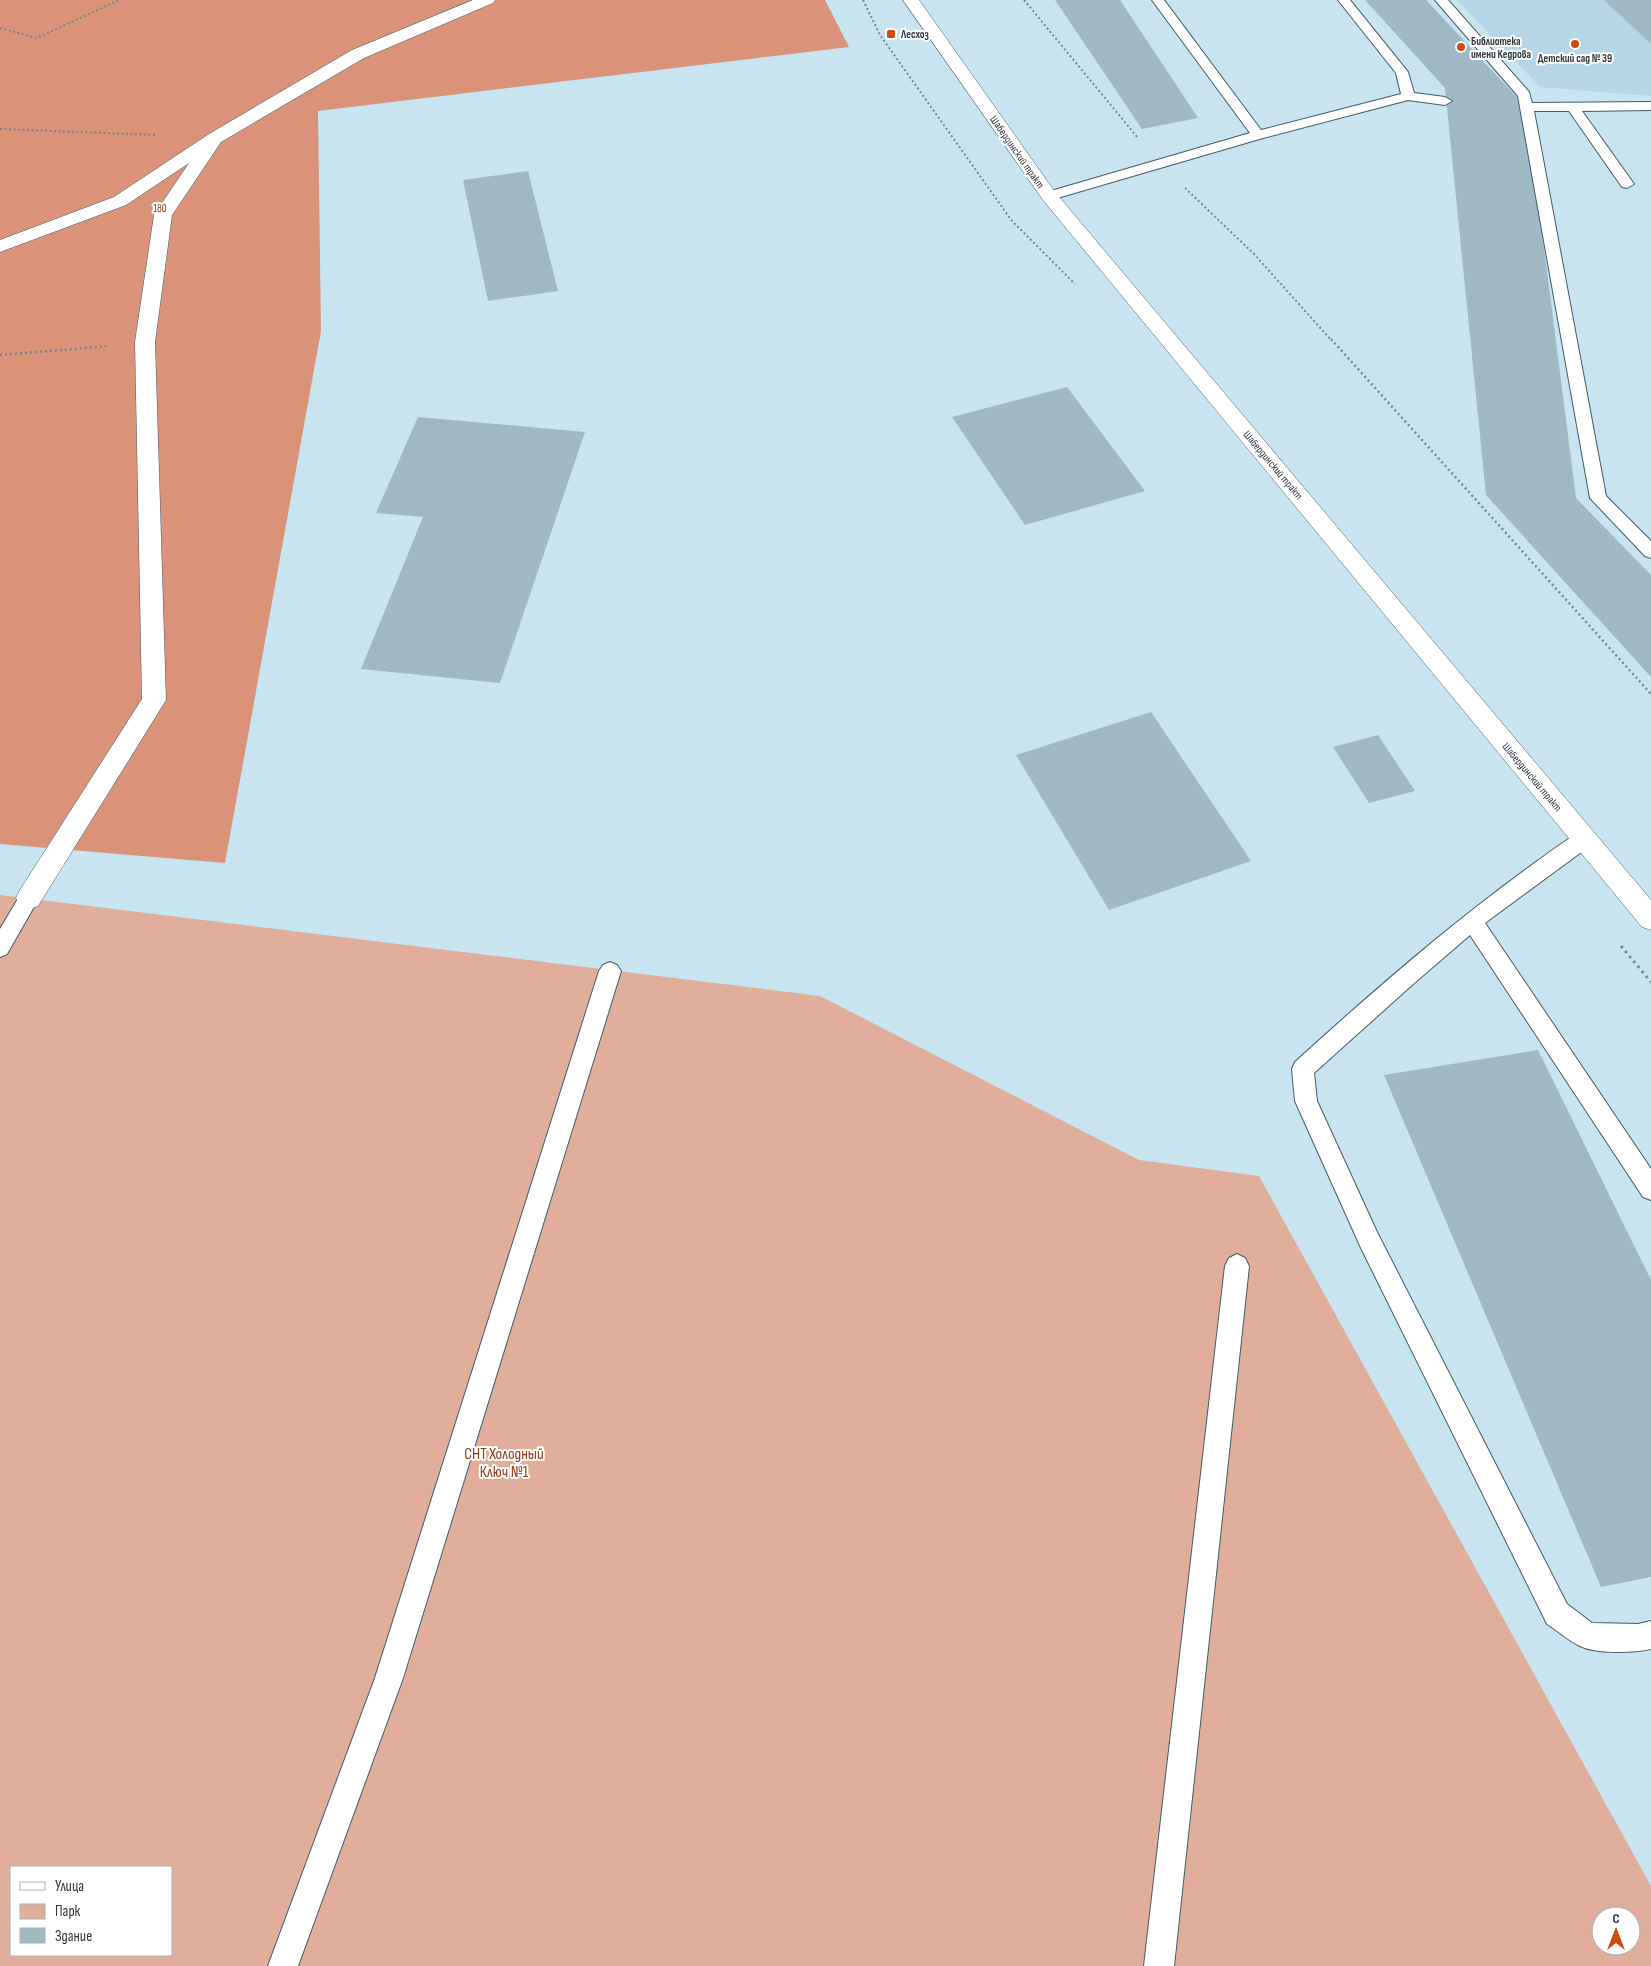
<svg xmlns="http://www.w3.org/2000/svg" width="1651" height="1966" font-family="'Sofia Sans Condensed',sans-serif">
<rect width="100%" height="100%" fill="#c8e4f0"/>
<!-- built -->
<path fill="#b4d6e7" d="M 1457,0 L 1651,0 L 1651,96 L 1540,87 Z"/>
<!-- green -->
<path fill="#e2ae9c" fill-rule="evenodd" d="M 0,895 L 820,996 L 1139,1160 L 1259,1176 L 1651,1886 L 1651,1966 L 0,1966 ZM 11,1867 L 171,1867 L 171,1955 L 11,1955 ZM 1601,1916 L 1631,1916 L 1631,1946 L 1601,1946 Z"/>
<!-- forest -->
<path fill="#da9279" d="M 0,0 L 825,0 L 849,47 L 318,111 L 321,331 L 225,863 L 0,844 Z"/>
<!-- building -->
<g fill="#9fb9c5">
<path d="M 1055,0 L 1120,0 L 1198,118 L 1142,129 Z"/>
<path d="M 1365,0 L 1426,0 L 1526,107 L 1576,498 L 1651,575 L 1651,677 L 1486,495 L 1445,88 Z"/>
<path d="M 1604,0 L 1651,0 L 1651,44 Z"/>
<path d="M 528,171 L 558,291 L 488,301 L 463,180 Z"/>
<path d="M 1067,387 L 1145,491 L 1025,525 L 952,417 Z"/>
<path d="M 418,417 L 585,432 L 500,683 L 361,669 L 423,517 L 376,513 Z"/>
<path d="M 1151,712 L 1251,861 L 1109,910 L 1016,755 Z"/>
<path d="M 1378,735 L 1415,791 L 1369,803 L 1333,747 Z"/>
<path d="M 1538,1050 L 1651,1280 L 1651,1577 L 1601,1587 L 1384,1075 Z"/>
</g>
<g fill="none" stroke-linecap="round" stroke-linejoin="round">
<defs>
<g id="lane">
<path d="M 1152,0 L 1164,0 L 1261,130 L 1401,94 L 1396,73 L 1338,0 L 1350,0 L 1408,72 L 1414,93 L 1445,97 L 1452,101 L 1445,105 L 1408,100 L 1263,138 L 1054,199 L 1044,199 L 1042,196 L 1044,193 L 1250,133 Z"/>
<path d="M 1435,0 L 1448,0 L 1529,92 L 1532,103 L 1651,102 L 1651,110 L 1582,111 L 1634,184 L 1627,188 L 1622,187 L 1569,111 L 1534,111 L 1606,496 L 1651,541 L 1651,558 L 1645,556 L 1590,498 L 1518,96 Z"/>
<path d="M 1584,831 L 1591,833 L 1594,839 L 1591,845 L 1485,923 L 1651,1169 L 1651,1200 L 1643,1197 L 1470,935 L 1412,985 L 1314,1073 L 1317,1101 L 1377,1232 L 1567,1604 L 1592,1623 L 1638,1624 L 1651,1621 L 1651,1649 C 1634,1653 1596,1654 1580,1646 C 1569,1641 1558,1631 1547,1624 L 1361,1248 L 1295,1101 L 1292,1069 L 1295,1062 C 1385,980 1476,902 1577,833 Z"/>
<path d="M 29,889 L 36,892 L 39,898 L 7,954 L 0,957 L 0,929 L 22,892 Z"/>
<path d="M 610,962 L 617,965 L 621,971 L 403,1678 L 298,1966 L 268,1966 L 375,1678 L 599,971 L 603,965 Z"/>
<path d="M 1237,1254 L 1245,1258 L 1249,1266 L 1174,1966 L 1144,1966 L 1225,1266 L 1229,1258 Z"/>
</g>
<path id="street" d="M 473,0 L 495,0 L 493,3 L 364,58 L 221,142 L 172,215 L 155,342 L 166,700 L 38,906 L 29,909 L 20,906 L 16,898 L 20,890 L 142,699 L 135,342 L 154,215 L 189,163 L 126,205 L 0,252 L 0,240 L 114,197 L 209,134 L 352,50 Z"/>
<path id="secondary" d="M 903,0 L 919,0 L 1055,192 L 1651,900 L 1651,930 L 1642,927 L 1043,200 Z"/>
</defs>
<!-- lane casing -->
<use href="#lane" stroke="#435b65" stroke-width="2"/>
<!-- street casing -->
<use href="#street" stroke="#435b65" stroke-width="1"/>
<!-- secondary casing -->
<use href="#secondary" stroke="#435b65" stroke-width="1"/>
<!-- path-far2 -->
<g stroke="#74868e" stroke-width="2" stroke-dasharray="2 2.5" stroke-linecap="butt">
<path d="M 863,0 L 880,35 L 1012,221 L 1075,284"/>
<path d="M 1024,0 L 1138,138"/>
<path d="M 0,28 L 37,38 L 119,0"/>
<path d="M 0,129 L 157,135"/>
<path d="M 1185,188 L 1254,254 L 1332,341"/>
</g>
<!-- path-far1 -->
<g stroke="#74868e" stroke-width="2.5" stroke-dasharray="2 3" stroke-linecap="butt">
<path d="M 1331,339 L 1651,694"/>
<path d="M 0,355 L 109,346"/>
</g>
<!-- path -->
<path stroke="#74868e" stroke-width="3" stroke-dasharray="2.5 4" stroke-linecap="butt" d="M 1621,946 L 1651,982"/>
<!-- lane -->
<use href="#lane" fill="#fff" fill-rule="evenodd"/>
<!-- street -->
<use href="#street" fill="#fff" fill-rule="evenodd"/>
<!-- secondary -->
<use href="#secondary" fill="#fff" fill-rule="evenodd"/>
</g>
<!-- markers -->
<g fill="#d14b0c" stroke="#fff" stroke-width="2">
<rect x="886" y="29" width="10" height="10" rx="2.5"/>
<circle cx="1575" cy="44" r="5"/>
<circle cx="1461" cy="47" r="5"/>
</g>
<g text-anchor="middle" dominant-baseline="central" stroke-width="4" stroke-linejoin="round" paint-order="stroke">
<!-- far-poi labels -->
<g font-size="11" font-weight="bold" fill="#2e383d" stroke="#fff" text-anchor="start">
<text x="901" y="34">Лесхоз</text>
<text x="1471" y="41">Библиотека<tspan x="1471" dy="13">имени Кедрова</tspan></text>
<text x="1575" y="58" text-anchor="middle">Детский сад № 39</text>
</g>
<!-- far-street labels -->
<g font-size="11" fill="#2e383d" stroke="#fff">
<text transform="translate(1017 152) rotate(55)">Шабердинский тракт</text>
<text transform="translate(1273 465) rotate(50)">Шабердинский тракт</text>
<text transform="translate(1532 777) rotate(50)">Шабердинский тракт</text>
</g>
<!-- far-park labels -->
<g font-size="11" fill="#8f3918" stroke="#fff">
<text x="160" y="208">180</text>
</g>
<!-- near-park labels -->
<g font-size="16" fill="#8f3918" stroke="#fff">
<text x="504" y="1454">СНТ Холодный<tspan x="504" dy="18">Ключ №1</tspan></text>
</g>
</g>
<!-- legend -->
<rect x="10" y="1866" width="162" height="90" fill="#ffffff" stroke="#abafb1"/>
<rect x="20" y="1882" width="25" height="8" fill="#ffffff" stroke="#abafb1"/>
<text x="55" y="1891" font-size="15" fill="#2e383d">Улица</text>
<rect x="20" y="1904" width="25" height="15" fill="#e2ae9c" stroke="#abafb1"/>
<text x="55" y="1916" font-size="15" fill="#2e383d">Парк</text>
<rect x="20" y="1928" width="25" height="15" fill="#9fb9c5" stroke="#abafb1"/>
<text x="55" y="1941" font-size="15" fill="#2e383d">Здание</text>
<!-- north arrow -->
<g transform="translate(1616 1931)"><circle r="24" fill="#ffffff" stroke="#abafb1"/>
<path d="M0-4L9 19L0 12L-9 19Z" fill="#d14b0c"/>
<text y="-8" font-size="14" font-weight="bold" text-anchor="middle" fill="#2e383d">С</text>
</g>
</svg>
